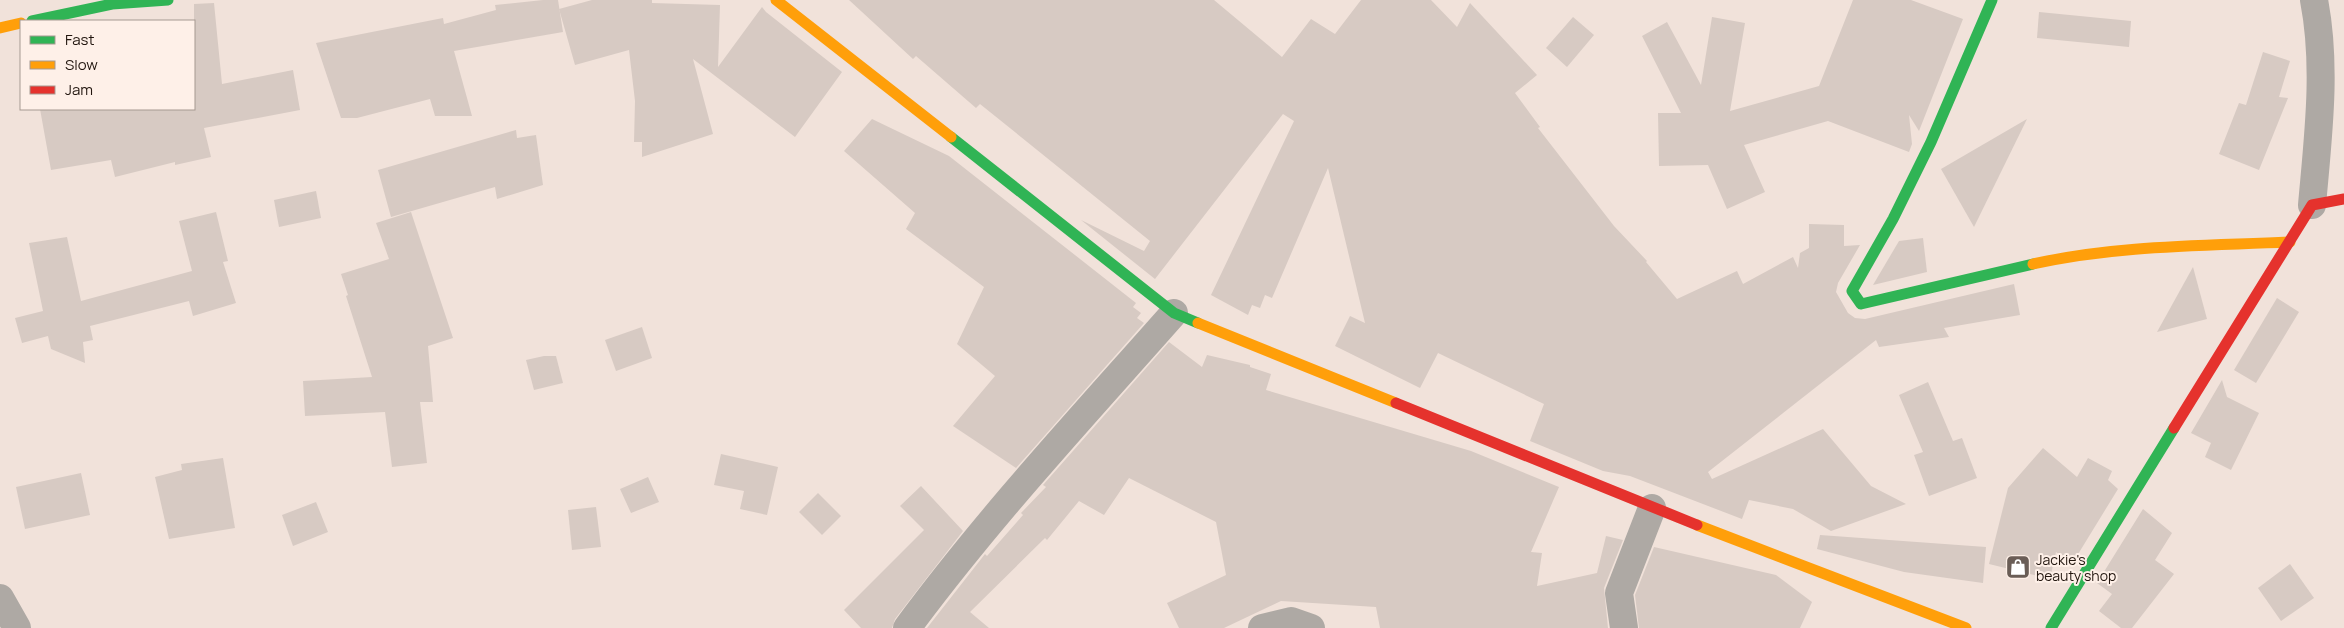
<svg xmlns="http://www.w3.org/2000/svg" width="2344" height="628" font-family="Manrope,sans-serif">
<rect width="100%" height="100%" fill="#f1e2da"/>
<!-- building -->
<g fill="#d7cac3">
<path d="M 543,0 L 558,0 L 563,32 L 454,51 L 472,116 L 435,116 L 430,99 L 357,118 L 341,118 L 316,43 L 443,18 L 444,24 L 496,10 L 495,5 Z"/>
<path d="M 592,0 L 652,0 L 652,3 L 720,5 L 718,67 L 762,7 L 766,12 L 842,72 L 795,137 L 693,59 L 713,134 L 642,157 L 642,142 L 634,142 L 635,101 L 629,50 L 575,65 L 559,9 Z"/>
<path d="M 849,0 L 1214,0 L 1282,57 L 1311,19 L 1335,34 L 1361,0 L 1431,0 L 1457,27 L 1470,3 L 1537,75 L 1515,93 L 1540,127 L 1538,128 L 1614,226 L 1647,261 L 1646,262 L 1677,299 L 1737,271 L 1743,284 L 1793,257 L 1798,268 L 1800,253 L 1809,248 L 1809,224 L 1844,225 L 1844,246 L 1860,245 L 1838,283 L 1836,292 L 1848,313 L 1855,318 L 1865,319 L 2014,284 L 2020,315 L 1944,328 L 1949,337 L 1879,347 L 1876,340 L 1708,472 L 1712,479 L 1823,429 L 1871,486 L 1906,504 L 1831,531 L 1793,509 L 1749,500 L 1742,519 L 1630,476 L 1603,471 L 1530,441 L 1544,404 L 1438,353 L 1420,388 L 1335,346 L 1350,316 L 1365,323 L 1328,168 L 1272,298 L 1265,295 L 1260,308 L 1252,305 L 1248,315 L 1211,295 L 1294,121 L 1283,114 L 1155,279 L 1081,220 L 1144,251 L 1150,241 L 980,104 L 976,108 L 916,56 L 913,59 Z"/>
<path d="M 1853,0 L 1911,0 L 1963,19 L 1919,131 L 1909,115 L 1912,144 L 1909,152 L 1828,121 L 1744,145 L 1765,192 L 1727,209 L 1708,165 L 1659,166 L 1658,113 L 1681,113 L 1642,36 L 1667,22 L 1701,85 L 1712,17 L 1745,23 L 1730,111 L 1819,86 Z"/>
<path d="M 214,3 L 222,84 L 293,70 L 300,110 L 204,128 L 211,157 L 175,165 L 175,162 L 115,177 L 111,160 L 51,170 L 40,109 L 194,109 L 194,4 Z"/>
<path d="M 2039,12 L 2131,21 L 2129,47 L 2037,38 Z"/>
<path d="M 1573,17 L 1594,35 L 1567,67 L 1546,48 Z"/>
<path d="M 2263,52 L 2290,61 L 2279,97 L 2288,98 L 2259,170 L 2219,154 L 2239,103 L 2246,105 Z"/>
<path d="M 872,119 L 949,156 L 1136,303 L 1133,307 L 1141,313 L 1137,318 L 1144,323 L 1016,468 L 953,426 L 995,376 L 957,344 L 984,287 L 906,229 L 915,213 L 844,151 Z"/>
<path d="M 2027,119 L 1974,227 L 1941,169 Z"/>
<path d="M 516,130 L 517,138 L 536,135 L 543,185 L 497,199 L 495,187 L 391,217 L 378,170 Z"/>
<path d="M 316,191 L 321,218 L 279,227 L 274,200 Z"/>
<path d="M 216,212 L 228,261 L 223,262 L 236,303 L 193,316 L 189,301 L 90,326 L 93,340 L 83,342 L 85,363 L 51,349 L 48,336 L 22,343 L 15,318 L 43,311 L 29,243 L 67,237 L 81,301 L 192,271 L 179,221 Z"/>
<path d="M 411,212 L 453,338 L 428,346 L 433,402 L 420,402 L 427,463 L 392,467 L 385,412 L 305,416 L 303,381 L 372,377 L 346,296 L 348,295 L 341,274 L 389,259 L 376,223 Z"/>
<path d="M 1923,238 L 1927,272 L 1873,285 L 1899,241 Z"/>
<path d="M 2193,267 L 2207,319 L 2157,332 Z"/>
<path d="M 2277,298 L 2299,312 L 2256,383 L 2234,370 Z"/>
<path d="M 642,327 L 652,358 L 616,371 L 605,340 Z"/>
<path d="M 1169,342 L 1202,367 L 1207,355 L 1250,365 L 1250,367 L 1271,374 L 1266,390 L 1471,451 L 1559,487 L 1531,552 L 1542,553 L 1537,586 L 1597,573 L 1606,536 L 1623,540 L 1604,588 L 1608,628 L 1380,628 L 1376,607 L 1281,601 L 1224,628 L 1179,628 L 1167,603 L 1226,575 L 1216,522 L 1129,478 L 1104,515 L 1079,501 L 1047,540 L 1045,538 L 970,612 L 989,628 L 927,628 L 985,554 L 987,556 L 1023,515 L 1021,513 L 1046,487 L 1043,485 Z"/>
<path d="M 544,356 L 556,356 L 563,383 L 534,390 L 526,360 Z"/>
<path d="M 2222,380 L 2227,397 L 2259,413 L 2231,470 L 2205,457 L 2211,443 L 2191,433 Z"/>
<path d="M 1928,382 L 1953,441 L 1962,438 L 1977,478 L 1929,496 L 1914,455 L 1923,452 L 1899,395 Z"/>
<path d="M 2043,448 L 2077,477 L 2088,458 L 2112,471 L 2108,480 L 2118,489 L 2072,564 L 2056,552 L 2050,579 L 1989,564 L 2008,488 Z"/>
<path d="M 721,454 L 778,467 L 767,515 L 740,509 L 744,491 L 714,485 Z"/>
<path d="M 223,458 L 235,528 L 169,539 L 155,477 L 182,470 L 181,464 Z"/>
<path d="M 81,473 L 90,515 L 25,529 L 16,487 Z"/>
<path d="M 648,477 L 659,502 L 631,513 L 620,489 Z"/>
<path d="M 921,486 L 963,531 L 895,619 L 892,628 L 861,628 L 844,610 L 924,530 L 900,506 Z"/>
<path d="M 818,493 L 841,516 L 822,535 L 799,512 Z"/>
<path d="M 316,502 L 328,532 L 293,546 L 282,515 Z"/>
<path d="M 596,507 L 601,547 L 572,550 L 568,510 Z"/>
<path d="M 2143,509 L 2172,533 L 2155,560 L 2174,574 L 2132,628 L 2121,628 L 2099,611 L 2112,594 L 2097,583 Z"/>
<path d="M 1820,535 L 1986,547 L 1983,583 L 1904,572 L 1817,549 Z"/>
<path d="M 1654,547 L 1776,575 L 1812,602 L 1800,628 L 1639,628 L 1635,595 Z"/>
<path d="M 2290,564 L 2314,598 L 2281,621 L 2258,588 Z"/>
</g>
<g fill="none" stroke-linecap="round" stroke-linejoin="round">
<!-- street -->
<g stroke="#aea9a4" stroke-width="28">
<path d="M 2312,205 C 2318,137 2327,67 2314,0"/>
<path d="M 0,598 L 17,628"/>
<path d="M 907,628 C 989,517 1083,416 1174,313"/>
<path d="M 1262,628 L 1291,621 L 1311,628"/>
<path d="M 1624,628 L 1619,593 L 1652,508"/>
</g>
<!-- fast -->
<g stroke="#30b455" stroke-width="11">
<path d="M 1992,0 L 1931,142 L 1893,219 L 1852,291 L 1861,304 L 2033,264"/>
<path d="M 32,21 L 112,4 L 168,0"/>
<path d="M 951,137 L 1174,313 L 1198,323"/>
<path d="M 2051,628 L 2174,428"/>
</g>
<!-- slow -->
<g stroke="#ff9f0a" stroke-width="11">
<path d="M 776,0 L 951,137"/>
<path d="M 0,28 L 21,23"/>
<path d="M 2033,264 C 2117,245 2205,246 2290,242"/>
<path d="M 1198,323 L 1396,403"/>
<path d="M 1697,525 L 1966,628"/>
</g>
<!-- jam -->
<g stroke="#e5322d" stroke-width="11">
<path d="M 1396,403 L 1697,525"/>
<path d="M 2174,428 L 2312,205 L 2344,199"/>
</g>
</g>
<!-- icons -->
<defs>
<symbol id="shop-square" viewBox="-11 -11 22 22"><rect x="-9" y="-9" width="18" height="18" rx="4" fill="#6a5d56" stroke="#fef0e8"/><path d="M-5-2.5h2.3a2.7 3.5 0 0 1 5.4 0H5L5.5 6h-11ZM-1.5-2.5h3a1.5 2.3 0 0 0-3 0Z" fill="#fff"/></symbol>
</defs>
<g fill-rule="evenodd">
<use href="#shop-square" x="2004" y="553" width="28" height="28"/>
</g>
<g text-anchor="middle" dominant-baseline="central" stroke-width="4" stroke-linejoin="round" paint-order="stroke">
<!-- poi labels -->
<g font-size="14" fill="#22160f" stroke="#fef0e8" text-anchor="start">
<text x="2036" y="559">Jackie's<tspan x="2036" dy="16">beauty shop</tspan></text>
</g>
</g>
<!-- legend -->
<rect x="20" y="20" width="175" height="90" fill="#fef0e8" stroke="#a69991"/>
<rect x="30" y="36" width="25" height="8" fill="#30b455" stroke="#a69991"/>
<text x="65" y="45" font-size="15" fill="#22160f">Fast</text>
<rect x="30" y="61" width="25" height="8" fill="#ff9f0a" stroke="#a69991"/>
<text x="65" y="70" font-size="15" fill="#22160f">Slow</text>
<rect x="30" y="86" width="25" height="8" fill="#e5322d" stroke="#a69991"/>
<text x="65" y="95" font-size="15" fill="#22160f">Jam</text>
</svg>
